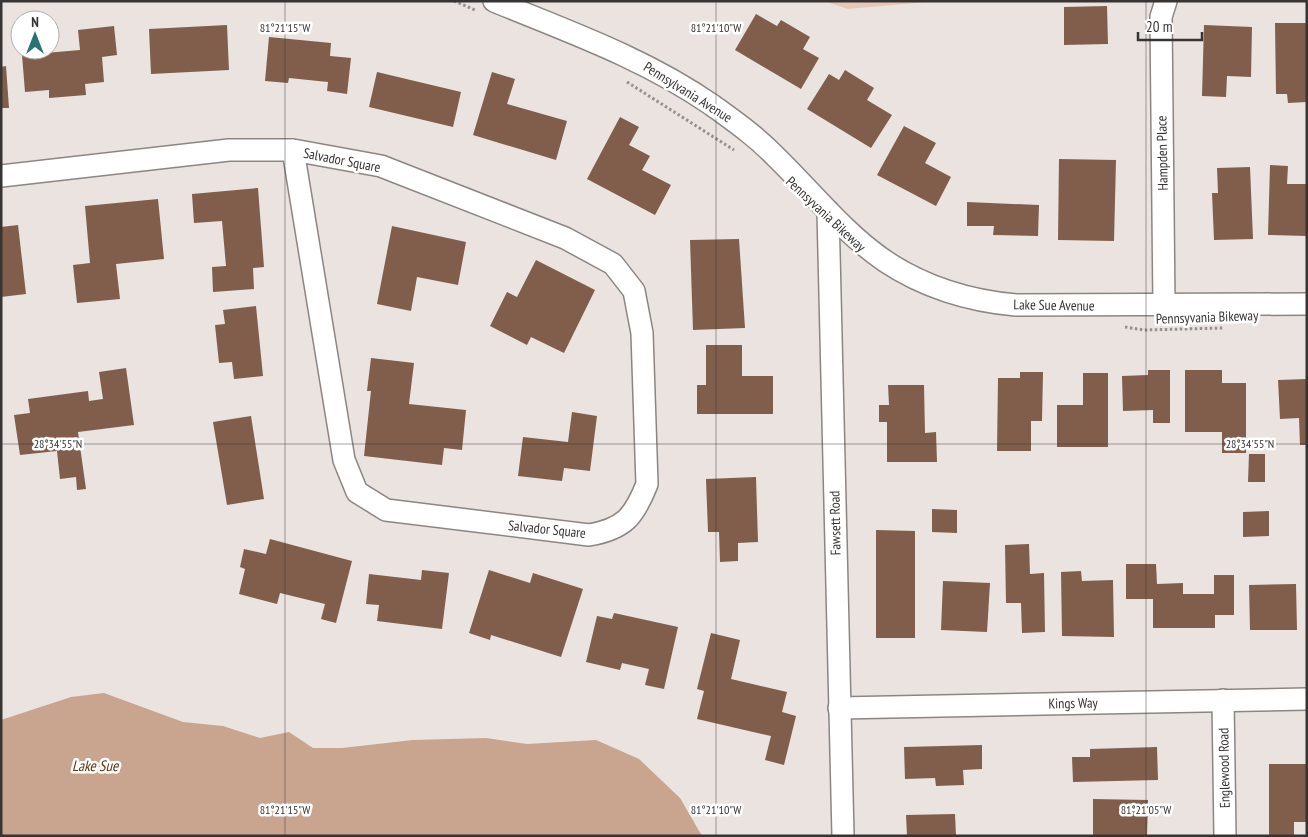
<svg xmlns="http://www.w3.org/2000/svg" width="1308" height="837" font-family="'PT Sans Narrow',sans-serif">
<rect width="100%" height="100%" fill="#eae3e0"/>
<!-- green -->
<path fill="#e7c8b8" d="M 824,1 L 938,1 L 848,9 Z"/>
<!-- water -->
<path fill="#c9a48f" d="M 104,693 L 183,722 L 223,726 L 260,738 L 289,732 L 313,748 L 342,748 L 413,740 L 486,738 L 527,744 L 596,740 L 639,759 L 680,798 L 702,836 L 1,836 L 1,720 L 71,697 Z"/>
<!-- building -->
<g fill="#805e4b">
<path d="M 1107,6 L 1108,44 L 1064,45 L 1064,7 Z"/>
<path d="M 756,14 L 777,26 L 781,20 L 810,37 L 803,49 L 819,58 L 801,89 L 735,50 Z"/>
<path d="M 1275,23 L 1307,23 L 1307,102 L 1288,103 L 1287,94 L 1276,94 Z"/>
<path d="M 227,25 L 229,70 L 151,74 L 149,29 Z"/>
<path d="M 1204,25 L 1252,27 L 1251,77 L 1227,76 L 1226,97 L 1202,96 Z"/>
<path d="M 114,26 L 117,55 L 102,57 L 104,82 L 85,84 L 86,95 L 49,98 L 49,90 L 25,92 L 22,55 L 80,50 L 78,30 Z"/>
<path d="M 269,37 L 331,43 L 330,56 L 351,58 L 347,94 L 327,91 L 328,82 L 289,78 L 288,83 L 265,81 Z"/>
<path d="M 6,66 L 9,108 L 1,108 L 1,67 Z"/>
<path d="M 845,70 L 874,88 L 867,100 L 892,115 L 871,148 L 807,109 L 829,74 L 839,80 Z"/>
<path d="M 377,72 L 461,92 L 453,127 L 369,107 Z"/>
<path d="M 492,72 L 515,79 L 507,104 L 567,121 L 556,160 L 473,135 Z"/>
<path d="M 620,117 L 639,127 L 629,145 L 650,156 L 642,170 L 671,185 L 655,215 L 587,179 Z"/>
<path d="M 904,126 L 936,143 L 925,163 L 951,177 L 936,206 L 877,175 Z"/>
<path d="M 1059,159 L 1116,160 L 1114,241 L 1058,240 Z"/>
<path d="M 1270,165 L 1288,166 L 1287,184 L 1307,184 L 1307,236 L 1268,235 Z"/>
<path d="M 1250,167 L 1253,239 L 1214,240 L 1212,193 L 1218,193 L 1217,168 Z"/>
<path d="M 258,188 L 264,267 L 253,268 L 254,289 L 213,292 L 212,267 L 226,266 L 222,221 L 194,223 L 192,194 Z"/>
<path d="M 158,199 L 164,259 L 116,264 L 120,299 L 77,303 L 73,265 L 90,263 L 85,206 Z"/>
<path d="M 967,202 L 1039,205 L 1038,236 L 993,235 L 994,226 L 967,226 Z"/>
<path d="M 18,225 L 26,294 L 1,297 L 1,227 Z"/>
<path d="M 392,226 L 466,242 L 458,285 L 417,277 L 411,311 L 377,304 Z"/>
<path d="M 739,239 L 745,328 L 693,330 L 690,240 Z"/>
<path d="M 536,260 L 595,290 L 564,353 L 531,337 L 527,345 L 490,326 L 507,292 L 517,297 Z"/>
<path d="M 256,306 L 263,376 L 234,379 L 232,362 L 219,363 L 215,325 L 225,324 L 223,310 Z"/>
<path d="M 706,345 L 742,345 L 742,376 L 773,376 L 773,414 L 697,414 L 697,385 L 706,385 Z"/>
<path d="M 371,358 L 414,363 L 409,404 L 466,410 L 462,450 L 444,448 L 442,465 L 364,456 L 371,391 L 367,391 Z"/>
<path d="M 126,368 L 134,425 L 78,432 L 86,489 L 77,490 L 76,477 L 60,479 L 57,451 L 20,455 L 14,415 L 30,413 L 28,399 L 88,391 L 89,401 L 103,399 L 99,372 Z"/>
<path d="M 1148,370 L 1170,370 L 1170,423 L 1153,423 L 1153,410 L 1123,411 L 1122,376 L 1148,375 Z"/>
<path d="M 1185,370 L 1222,370 L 1222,383 L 1246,383 L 1246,453 L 1222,453 L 1222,432 L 1185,432 Z"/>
<path d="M 1020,372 L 1043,372 L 1042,421 L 1031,421 L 1031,451 L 997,451 L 998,378 L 1020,378 Z"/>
<path d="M 1083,373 L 1108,373 L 1108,447 L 1057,447 L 1057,405 L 1083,405 Z"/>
<path d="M 1307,379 L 1307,445 L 1300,445 L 1299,418 L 1280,419 L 1278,380 Z"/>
<path d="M 888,385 L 924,385 L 925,433 L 936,432 L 937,462 L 887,462 L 887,422 L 879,422 L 879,405 L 889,405 Z"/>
<path d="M 572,412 L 597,416 L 590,471 L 564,468 L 562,481 L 518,476 L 523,437 L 568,442 Z"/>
<path d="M 251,416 L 264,499 L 227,505 L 213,422 Z"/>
<path d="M 1249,454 L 1265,454 L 1265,482 L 1248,482 Z"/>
<path d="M 756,477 L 758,542 L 738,543 L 738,561 L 720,562 L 719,532 L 708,532 L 706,479 Z"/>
<path d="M 932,509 L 957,510 L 957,533 L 932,532 Z"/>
<path d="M 1269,511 L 1269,536 L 1243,537 L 1243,512 Z"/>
<path d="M 876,530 L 915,531 L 915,638 L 876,638 Z"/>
<path d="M 270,539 L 352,561 L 336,623 L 321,619 L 325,604 L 280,593 L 277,604 L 239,594 L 245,569 L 240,567 L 244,549 L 266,554 Z"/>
<path d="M 1029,544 L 1030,574 L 1044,573 L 1045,632 L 1022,633 L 1021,603 L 1006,603 L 1005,545 Z"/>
<path d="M 1126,564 L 1156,564 L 1157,584 L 1183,583 L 1183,594 L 1214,594 L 1214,575 L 1234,575 L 1234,615 L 1215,615 L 1215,628 L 1153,628 L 1153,599 L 1126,599 Z"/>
<path d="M 422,570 L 449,573 L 442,629 L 377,621 L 379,605 L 366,604 L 369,574 L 421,580 Z"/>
<path d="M 489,570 L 530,583 L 533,573 L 583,589 L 561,657 L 491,635 L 490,640 L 469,633 Z"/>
<path d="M 1081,571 L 1082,581 L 1113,580 L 1114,637 L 1062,636 L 1061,572 Z"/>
<path d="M 943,581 L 990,583 L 987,632 L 941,630 Z"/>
<path d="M 1296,584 L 1297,630 L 1250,630 L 1249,585 Z"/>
<path d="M 614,613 L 678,627 L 664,689 L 645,685 L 649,669 L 622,663 L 620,670 L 586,662 L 597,616 L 612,619 Z"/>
<path d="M 711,633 L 740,640 L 731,679 L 787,692 L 782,712 L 796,716 L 784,765 L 765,760 L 771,736 L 697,719 L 704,691 L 697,689 Z"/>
<path d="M 982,745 L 982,769 L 963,770 L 964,785 L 936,786 L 935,778 L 905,779 L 904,747 Z"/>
<path d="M 1157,747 L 1158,780 L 1073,782 L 1072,757 L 1090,757 L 1090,749 Z"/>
<path d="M 1269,764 L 1307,764 L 1307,822 L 1294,822 L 1294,836 L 1269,836 Z"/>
<path d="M 1093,799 L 1148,800 L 1147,836 L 1093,836 Z"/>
<path d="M 955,814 L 956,836 L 907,836 L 906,815 Z"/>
</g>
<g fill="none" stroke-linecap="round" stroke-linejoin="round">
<defs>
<g id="minor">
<path d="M 494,1 C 569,32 644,58 712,105 C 734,121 757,137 776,157 C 812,192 844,233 885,261 C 924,287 971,301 1016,305 L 1307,304"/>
<path d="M 1,176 L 229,150 L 293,150 L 381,166 L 565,238 L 613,264 L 634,291 L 642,333 L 647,484 C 634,517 624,529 589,535 L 386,510 L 357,492 L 344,460 L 293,150"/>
<path d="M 828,211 L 843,836"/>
<path d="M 1164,306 L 1161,17 L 1166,1"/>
<path d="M 1223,700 L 1225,836"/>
<path d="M 839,708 L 1307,699"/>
</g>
</defs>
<!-- minor casing -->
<use href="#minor" stroke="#8c8683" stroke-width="24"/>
<!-- path -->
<g stroke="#95908e" stroke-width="3" stroke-dasharray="2.5 2.5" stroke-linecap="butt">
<path d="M 454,1 L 475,10"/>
<path d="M 627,82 L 734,150"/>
<path d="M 1125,327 L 1144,330 L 1224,328"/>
</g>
<!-- minor -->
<use href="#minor" stroke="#fff" stroke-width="21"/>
</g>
<!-- ticks -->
<path fill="none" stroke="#373433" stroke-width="1" stroke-opacity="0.45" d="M 285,1 L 285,836M 716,1 L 716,836M 1146,1 L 1146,836M 1,444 L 1307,444"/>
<g text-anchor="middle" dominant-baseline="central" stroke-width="5" stroke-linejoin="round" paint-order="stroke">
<!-- street labels -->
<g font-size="14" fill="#373433" stroke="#fff">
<text transform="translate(688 92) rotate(32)">Pennsylvania Avenue</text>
<text transform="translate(1162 153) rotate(-91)">Hampden Place</text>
<text transform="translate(342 160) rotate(11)">Salvador Square</text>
<text transform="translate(826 214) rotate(43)">Pennsyvania Bikeway</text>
<text transform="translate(1054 305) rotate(1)">Lake Sue Avenue</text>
<text transform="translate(1207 317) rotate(-2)">Pennsyvania Bikeway</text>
<text transform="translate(835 523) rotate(-91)">Fawsett Road</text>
<text transform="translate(547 529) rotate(6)">Salvador Square</text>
<text transform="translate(1073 703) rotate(-1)">Kings Way</text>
<text transform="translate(1224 768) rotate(-91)">Englewood Road</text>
</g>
<!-- water labels -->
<g font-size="15" font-style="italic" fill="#623111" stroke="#fff">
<text x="95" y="765">Lake Sue</text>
</g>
</g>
<g font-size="12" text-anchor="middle" fill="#373433" stroke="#fff" stroke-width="5" stroke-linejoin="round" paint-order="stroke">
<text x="285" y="32">81°21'15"W</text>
<text x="716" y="32">81°21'10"W</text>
<text x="58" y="448">28°34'55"N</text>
<text x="1250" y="448">28°34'55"N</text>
<text x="285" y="814">81°21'15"W</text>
<text x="716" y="814">81°21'10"W</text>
<text x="1146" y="814">81°21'05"W</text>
</g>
<!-- border -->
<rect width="1308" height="837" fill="none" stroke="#373433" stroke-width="5"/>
<!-- north arrow -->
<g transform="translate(35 35)"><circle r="24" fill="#ffffff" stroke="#afaead"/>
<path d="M0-4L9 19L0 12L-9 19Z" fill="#297377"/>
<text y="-8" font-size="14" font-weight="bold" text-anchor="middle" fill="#373433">N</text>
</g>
<!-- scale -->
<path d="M1138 32v8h64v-8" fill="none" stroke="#373433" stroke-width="2.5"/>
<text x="1146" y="32" font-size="15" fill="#373433" stroke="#ffffff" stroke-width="4" paint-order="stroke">20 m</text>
</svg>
